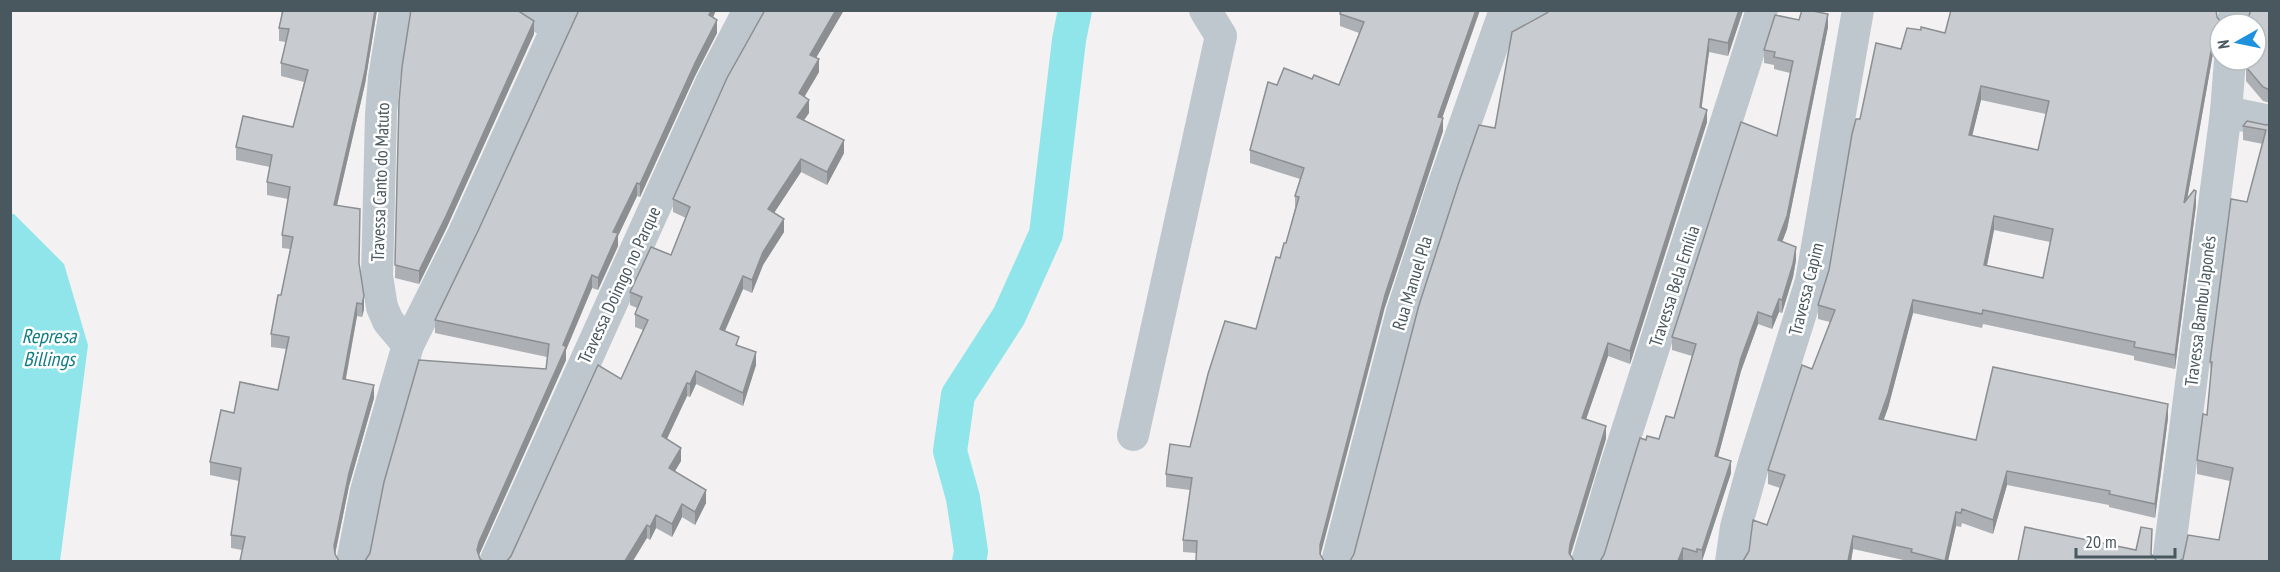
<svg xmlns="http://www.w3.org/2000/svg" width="2280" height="572" font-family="'PT Sans Narrow',sans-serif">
<rect width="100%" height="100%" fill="#f3f1f1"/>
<!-- water -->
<path fill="#8fe5ea" d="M 11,214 L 14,214 L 64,264 L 88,345 L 60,561 L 11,561 Z"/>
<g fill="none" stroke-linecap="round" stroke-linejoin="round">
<!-- canal -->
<path stroke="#8fe5ea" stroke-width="34" d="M 969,562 L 971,551 L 963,498 L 950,451 L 958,395 L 1009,316 L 1046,234 L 1069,40 L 1075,10"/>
<!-- minor -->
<g stroke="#bdc7cd" stroke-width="32">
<path d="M 395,10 L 384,78 L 381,114 L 377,276 L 382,307 L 388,321 L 408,345"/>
<path d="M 526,10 L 558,26"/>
<path d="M 2233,24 L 2235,10"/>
<path d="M 1498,32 L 1538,10"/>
<path d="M 2226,112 L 2270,121"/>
<path d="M 1133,435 L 1221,36 L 1205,10"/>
<path d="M 352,562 L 366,491 L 408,345 L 462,237 L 565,10"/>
<path d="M 495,562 L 711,83 L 749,10"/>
<path d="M 1337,562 L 1402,312 L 1441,192 L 1505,10"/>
<path d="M 1587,562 L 1611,481 L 1762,10"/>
<path d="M 1731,562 L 1736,527 L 1755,459 L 1811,281 L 1858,10"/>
<path d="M 2168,562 L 2226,112 L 2230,60"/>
</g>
</g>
<!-- wall -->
<g fill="#acafb3" fill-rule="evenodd">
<path d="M 277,10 L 377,10 L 365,84 L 337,205 L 359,265 L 364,309 L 362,317 L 357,316 L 346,379 L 374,398 L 349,486 L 335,555 L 242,550 L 231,548 L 231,535 L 239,481 L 210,475 L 210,462 L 234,413 L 278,390 L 286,349 L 271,347 L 271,334 L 281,295 L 290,249 L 282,248 L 282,235 L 288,199 L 267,195 L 267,182 L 270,167 L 236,160 L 236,147 L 293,127 L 304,82 L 281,76 L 281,63 L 286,42 L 279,41 L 279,28 L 282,11 Z"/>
<path d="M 765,10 L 844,10 L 816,58 L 819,72 L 804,97 L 809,113 L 804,120 L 844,153 L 827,185 L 801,172 L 774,213 L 784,232 L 763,265 L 752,293 L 743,289 L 725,331 L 756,365 L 743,406 L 696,384 L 690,397 L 687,396 L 667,439 L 681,461 L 675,471 L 706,503 L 695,525 L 682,517 L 672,537 L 656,528 L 650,540 L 647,538 L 511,556 L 621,379 L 643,330 L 635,327 L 635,314 L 637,308 L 630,305 L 630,292 L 671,255 L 686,218 L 673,212 L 673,199 Z"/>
<path d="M 1480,10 L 1442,118 L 1443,131 L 1385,307 L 1196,553 L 1183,552 L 1183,540 L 1190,490 L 1166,487 L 1166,474 L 1190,447 L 1256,329 L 1280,258 L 1286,243 L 1295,208 L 1295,196 L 1300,179 L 1250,163 L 1250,150 L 1277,85 L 1312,79 L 1339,85 L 1359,33 L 1340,26 L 1340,14 Z"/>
<path d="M 1743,10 L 1728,56 L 1709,52 L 1701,108 L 1707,122 L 1630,364 L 1608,356 L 1586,419 L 1606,439 L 1354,554 L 1495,128 Z"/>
<path d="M 2270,10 L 2270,103 L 2263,101 L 2246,81 L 2246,67 Z"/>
<path d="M 1959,11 L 2216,15 L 2217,17 L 2222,24 L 2219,47 L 2215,42 L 2187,199 L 2196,205 L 2175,369 L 2134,360 L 2134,356 L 1983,324 L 1982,328 L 1913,313 L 1888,408 L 1883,420 L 1976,440 L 2168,418 L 2155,518 L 2109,507 L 2109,505 L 2007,485 L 1993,534 L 1962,523 L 1961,527 L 1956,526 L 1948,561 L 1908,561 L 1853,549 L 1851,561 L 1743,561 L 1767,525 L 1780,488 L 1768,484 L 1768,470 L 1812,369 L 1830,322 L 1818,319 L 1818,305 L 1829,270 L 1860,119 L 1901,49 L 1921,30 L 1945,33 ZM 1981,100 L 2046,114 L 2038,150 L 1972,135 ZM 1994,230 L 2050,242 L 2043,278 L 1987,266 Z"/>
<path d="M 713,17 L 717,33 L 695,76 L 640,197 L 637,196 L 618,236 L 618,246 L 598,290 L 592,288 L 566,350 L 566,360 L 479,555 L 480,559 L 365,561 L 546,369 L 547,357 L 435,333 L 435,320 Z"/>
<path d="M 1828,27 L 1787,229 L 1782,242 L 1796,260 L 1793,277 L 1782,313 L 1779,312 L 1772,329 L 1758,324 L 1741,371 L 1718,457 L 1731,473 L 1702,561 L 1687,561 L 1683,560 L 1604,555 L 1646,440 L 1659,439 L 1674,418 L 1692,356 L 1672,350 L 1672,337 L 1777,136 L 1790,73 L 1774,69 L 1774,65 L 1764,63 L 1764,50 Z"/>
<path d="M 534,34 L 446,229 L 419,284 L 395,278 L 399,102 Z"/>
<path d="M 2266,125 L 2270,561 L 2219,540 L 2230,481 L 2197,474 L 2197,460 L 2207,415 L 2211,376 L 2210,362 L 2247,202 L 2263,144 L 2243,140 L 2243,126 Z"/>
</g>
<!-- shaded-wall -->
<g fill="#8c8f92">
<path d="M 375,10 L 377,10 L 365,84 L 334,218 L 334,205 Z"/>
<path d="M 711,10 L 716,10 L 709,28 L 709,15 Z"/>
<path d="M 836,10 L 844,10 L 810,68 L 810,55 Z"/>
<path d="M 1476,10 L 1480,10 L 1438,130 L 1438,117 Z"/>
<path d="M 1739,10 L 1743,11 L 1728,56 L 1728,43 Z"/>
<path d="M 1828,14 L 1828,27 L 1787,229 L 1778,253 L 1778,240 Z"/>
<path d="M 717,20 L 717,33 L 695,76 L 640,197 L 640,184 L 695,63 Z"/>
<path d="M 534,21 L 534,34 L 446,229 L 419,284 L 419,271 Z"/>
<path d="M 2215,29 L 2215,42 L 2184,217 L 2184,203 Z"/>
<path d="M 2220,32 L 2220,46 L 2219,47 L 2219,33 Z"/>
<path d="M 1709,39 L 1709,52 L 1700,120 L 1700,107 Z"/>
<path d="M 819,59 L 819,72 L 799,106 L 799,93 Z"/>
<path d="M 1981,86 L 1981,100 L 1969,149 L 1969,135 Z"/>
<path d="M 809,100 L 809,113 L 797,130 L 797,117 Z"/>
<path d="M 1707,110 L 1707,122 L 1630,364 L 1630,351 Z"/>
<path d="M 1443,118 L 1443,131 L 1385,307 L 1320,557 L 1320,545 L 1385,295 Z"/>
<path d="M 844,140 L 844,153 L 827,185 L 827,172 Z"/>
<path d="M 801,159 L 801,172 L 768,222 L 768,209 Z"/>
<path d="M 637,183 L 637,196 L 618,236 L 618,246 L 598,290 L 598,278 L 613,232 Z"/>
<path d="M 2196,191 L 2196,205 L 2175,369 L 2175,355 Z"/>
<path d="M 1994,216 L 1994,230 L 1984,279 L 1984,265 Z"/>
<path d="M 784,219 L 784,232 L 763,265 L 752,293 L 752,280 L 763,252 Z"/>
<path d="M 1796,247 L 1796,260 L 1793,277 L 1782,313 L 1782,300 Z"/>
<path d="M 592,275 L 592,288 L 566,350 L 566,360 L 479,555 L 477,550 L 479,542 L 563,345 Z"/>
<path d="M 743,276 L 743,289 L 720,342 L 720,329 Z"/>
<path d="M 364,296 L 364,309 L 362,317 L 362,304 Z"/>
<path d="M 1779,299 L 1779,312 L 1772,329 L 1772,317 Z"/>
<path d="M 1913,300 L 1913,313 L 1888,408 L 1879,433 L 1879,419 Z"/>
<path d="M 357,303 L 357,316 L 343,392 L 343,379 Z"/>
<path d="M 1758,312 L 1758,324 L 1741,371 L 1715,468 L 1715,456 L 1741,358 Z"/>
<path d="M 1608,343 L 1608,356 L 1582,431 L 1582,418 Z"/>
<path d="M 756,352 L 756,365 L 743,406 L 743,393 Z"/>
<path d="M 696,371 L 696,384 L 690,397 L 690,384 Z"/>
<path d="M 687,383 L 687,396 L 662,449 L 662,436 Z"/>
<path d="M 374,385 L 374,398 L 349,486 L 334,559 L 334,546 L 349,473 Z"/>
<path d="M 2168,404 L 2168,418 L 2155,518 L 2155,504 Z"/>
<path d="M 1606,426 L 1606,439 L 1570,557 L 1570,544 Z"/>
<path d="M 681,448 L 681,461 L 669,481 L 669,468 Z"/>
<path d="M 1731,461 L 1731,473 L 1702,561 L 1702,550 Z"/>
<path d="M 2007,471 L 2007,485 L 1993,534 L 1993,520 Z"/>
<path d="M 706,490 L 706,503 L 695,525 L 695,512 Z"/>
<path d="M 682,504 L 682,517 L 672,537 L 672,524 Z"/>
<path d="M 1956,512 L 1956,526 L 1948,561 L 1945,561 Z"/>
<path d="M 656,515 L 656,528 L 650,540 L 650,527 Z"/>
<path d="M 647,525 L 647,538 L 633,561 L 625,561 Z"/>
<path d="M 1853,536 L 1853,549 L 1851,561 L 1848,561 Z"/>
<path d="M 1683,548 L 1683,560 L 1682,561 L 1678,561 Z"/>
</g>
<!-- building -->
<g fill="#c8ccd0" stroke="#8c8f92" stroke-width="1.5" fill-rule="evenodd">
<path d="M 283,10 L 375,10 L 365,71 L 334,205 L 360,209 L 359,263 L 364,296 L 362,304 L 357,303 L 343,379 L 374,385 L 349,473 L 334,546 L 335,554 L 339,561 L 240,561 L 245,537 L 231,535 L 241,468 L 210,462 L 221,410 L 234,413 L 240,382 L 278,390 L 289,337 L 271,334 L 278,295 L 281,295 L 293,237 L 282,235 L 290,187 L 267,182 L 272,155 L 236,147 L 243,116 L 293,127 L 308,70 L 281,63 L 289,29 L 279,28 Z"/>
<path d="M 411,10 L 517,10 L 534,21 L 446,216 L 419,271 L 395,265 L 395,262 L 399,102 L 402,67 Z"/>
<path d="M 579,10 L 711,10 L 709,15 L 717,20 L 695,63 L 640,184 L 637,183 L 613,232 L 618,233 L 598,278 L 592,275 L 563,345 L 566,347 L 479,542 L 477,550 L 480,559 L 483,561 L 365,561 L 370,553 L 384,482 L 419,360 L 546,369 L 549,344 L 435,320 L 478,231 Z"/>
<path d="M 765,10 L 836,10 L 810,55 L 819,59 L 799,93 L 809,100 L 797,117 L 844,140 L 827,172 L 801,159 L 768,209 L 784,219 L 763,252 L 752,280 L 743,276 L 720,329 L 739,337 L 736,345 L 756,352 L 743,393 L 696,371 L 690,384 L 687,383 L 662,436 L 681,448 L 669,468 L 706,490 L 695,512 L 682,504 L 672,524 L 656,515 L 650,527 L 647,525 L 625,561 L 507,561 L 511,556 L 598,365 L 621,379 L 648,320 L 635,314 L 642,297 L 630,292 L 651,247 L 671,255 L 690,207 L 673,199 L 727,78 Z"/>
<path d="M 1341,10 L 1476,10 L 1438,117 L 1443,118 L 1385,295 L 1320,545 L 1320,554 L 1324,561 L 1196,561 L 1197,541 L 1183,540 L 1192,478 L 1166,474 L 1170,444 L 1190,447 L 1208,374 L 1225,321 L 1256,329 L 1276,257 L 1280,258 L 1284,243 L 1286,243 L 1299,197 L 1295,196 L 1304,168 L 1250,150 L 1268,82 L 1277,85 L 1284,68 L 1312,79 L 1314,75 L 1339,85 L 1364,22 L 1340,14 Z"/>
<path d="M 1550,10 L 1739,10 L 1728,43 L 1709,39 L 1700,107 L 1707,110 L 1630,351 L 1608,343 L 1582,418 L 1606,426 L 1570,544 L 1569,553 L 1574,561 L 1350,561 L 1354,554 L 1419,305 L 1458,185 L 1479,125 L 1495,128 L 1512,32 L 1547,13 Z"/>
<path d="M 1802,10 L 1808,10 L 1828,14 L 1787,216 L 1778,240 L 1796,247 L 1793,264 L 1782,300 L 1779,299 L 1772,317 L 1758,312 L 1741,358 L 1715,456 L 1731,461 L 1702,550 L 1697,549 L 1697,552 L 1683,548 L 1678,561 L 1600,561 L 1604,555 L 1640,438 L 1646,440 L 1647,436 L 1659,439 L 1666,416 L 1674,418 L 1696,344 L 1672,337 L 1741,122 L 1777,136 L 1793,61 L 1774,57 L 1775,52 L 1764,50 L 1775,15 L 1799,20 Z"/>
<path d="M 1951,10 L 1959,11 L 1959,10 L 2216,10 L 2217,17 L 2222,24 L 2220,24 L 2220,32 L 2219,33 L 2215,29 L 2184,203 L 2194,190 L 2196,191 L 2175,355 L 2134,347 L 2135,342 L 1983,310 L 1982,314 L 1913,300 L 1888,394 L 1879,419 L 1976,440 L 1993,367 L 2168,404 L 2155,504 L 2109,494 L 2110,491 L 2007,471 L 1993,520 L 1962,509 L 1961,513 L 1956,512 L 1945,561 L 1911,552 L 1912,549 L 1853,536 L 1848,561 L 1743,561 L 1749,551 L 1753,520 L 1767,525 L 1785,475 L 1768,470 L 1802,365 L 1812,369 L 1835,310 L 1818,305 L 1829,270 L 1852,134 L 1856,119 L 1860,119 L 1876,43 L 1901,49 L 1907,28 L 1921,30 L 1921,27 L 1945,33 ZM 1981,86 L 2049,101 L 2038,150 L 1969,135 ZM 1994,216 L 2053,229 L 2043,278 L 1984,265 Z"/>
<path d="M 2251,10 L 2270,10 L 2270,90 L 2263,87 L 2246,67 L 2247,60 L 2256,60 L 2256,24 L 2243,24 L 2247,21 Z"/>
<path d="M 2247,121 L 2266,125 L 2270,124 L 2270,561 L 2179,561 L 2183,559 L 2188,535 L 2219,540 L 2233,468 L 2197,460 L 2203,414 L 2207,415 L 2212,362 L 2210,362 L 2231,199 L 2247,202 L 2266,130 L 2243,126 Z"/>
<path d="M 2025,527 L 2136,550 L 2141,527 L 2152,529 L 2151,554 L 2157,561 L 2018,561 Z"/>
</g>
<g text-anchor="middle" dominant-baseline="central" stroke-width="5" stroke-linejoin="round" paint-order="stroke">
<!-- street labels -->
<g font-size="18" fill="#49575e" stroke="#fff">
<text transform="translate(380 182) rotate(-88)">Travessa Canto do Matuto</text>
<text transform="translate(1412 283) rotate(-73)">Rua Manuel Pla</text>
<text transform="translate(619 285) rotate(-65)">Travessa Doimgo no Parque</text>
<text transform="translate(1674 286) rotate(-72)">Travessa Bela Emília</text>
<text transform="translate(1806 289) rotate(-76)">Travessa Capim</text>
<text transform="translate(2200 311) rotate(-83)">Travessa Bambu Japonês</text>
</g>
<!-- water labels -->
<g font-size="20" font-style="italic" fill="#107d83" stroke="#fff">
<text x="49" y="336">Represa<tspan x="49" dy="23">Billings</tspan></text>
</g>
</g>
<!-- border -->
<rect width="2280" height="572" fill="none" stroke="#49575e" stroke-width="24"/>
<!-- north arrow -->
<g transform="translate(2238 42) rotate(261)"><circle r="28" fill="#ffffff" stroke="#b6bcbf" stroke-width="1.5"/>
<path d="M0-4.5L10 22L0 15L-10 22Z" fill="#1e91df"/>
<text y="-9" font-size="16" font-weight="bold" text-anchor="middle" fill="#49575e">N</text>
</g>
<!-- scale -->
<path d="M2076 548v9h99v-9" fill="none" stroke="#49575e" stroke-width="3"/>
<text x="2085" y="548" font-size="18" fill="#49575e" stroke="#ffffff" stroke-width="4.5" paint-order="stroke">20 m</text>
</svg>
